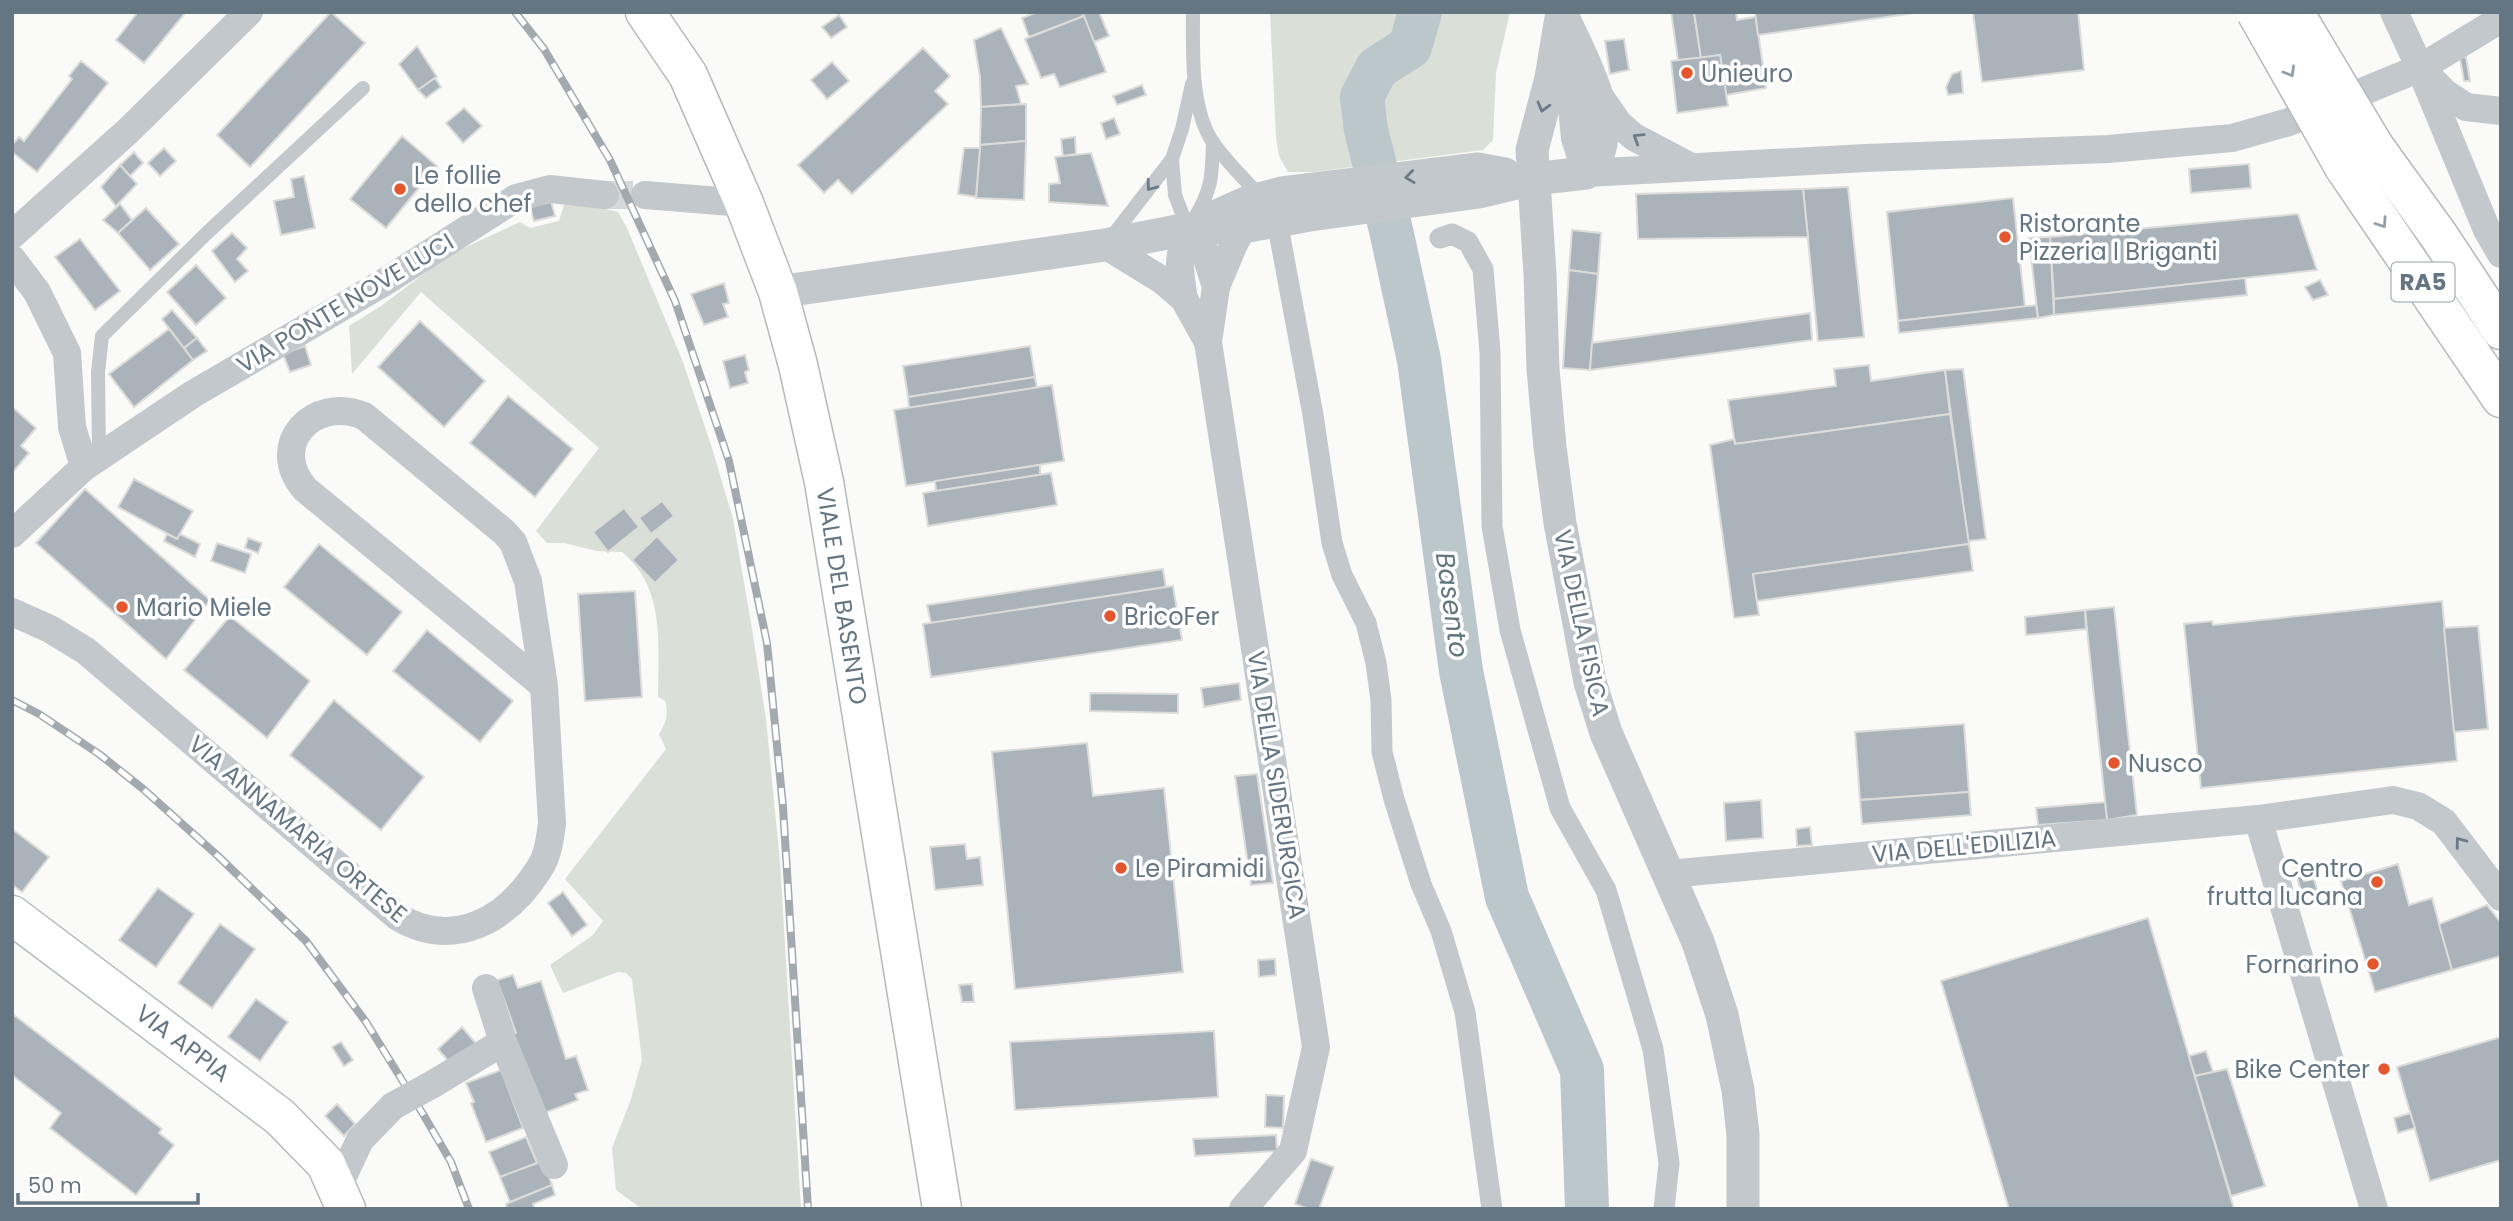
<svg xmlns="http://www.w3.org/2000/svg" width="2513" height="1221" font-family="Poppins,sans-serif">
<rect width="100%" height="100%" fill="#fafaf8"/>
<!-- green -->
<g fill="#dadfd7">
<path d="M 1270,12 L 1510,12 L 1496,73 L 1493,140 L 1483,150 L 1314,172 L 1288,172 L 1279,156 L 1276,138 Z"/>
<path d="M 564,205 L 593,206 L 618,212 L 627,228 L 683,362 L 712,448 L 733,519 L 751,623 L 766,719 L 780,862 L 801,1209 L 642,1209 L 616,1190 L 612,1148 L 631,1099 L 642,1060 L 632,979 L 626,973 L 618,972 L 563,993 L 550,965 L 593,935 L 603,921 L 565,879 L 666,749 L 659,734 C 666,724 669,712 665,701 L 658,697 C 658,646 666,588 622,552 L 597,551 L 564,543 L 547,543 L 536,531 L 599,448 L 421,292 L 352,374 L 349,326 L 381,306 L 449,255 L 520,222 L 530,228 L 559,221 Z"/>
</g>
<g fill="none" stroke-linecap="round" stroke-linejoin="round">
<!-- river -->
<path stroke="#bbc7cb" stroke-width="44" d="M 1420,12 L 1410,47 L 1377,68 L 1362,97 L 1366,130 L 1391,230 L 1419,360 L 1461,671 L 1507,897 L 1582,1070 L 1587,1209"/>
</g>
<!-- building -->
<g fill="#aab3b9" stroke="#dcdcda" stroke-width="2">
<path d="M 138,12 L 186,12 L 144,63 L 116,40 Z"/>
<path d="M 331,12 L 365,43 L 250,167 L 217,135 Z"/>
<path d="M 1037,12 L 1082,12 L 1084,16 L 1029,37 L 1022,18 Z"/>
<path d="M 1082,12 L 1099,12 L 1109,36 L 1094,42 Z"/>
<path d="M 1671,12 L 1694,12 L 1701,58 L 1678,60 Z"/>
<path d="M 1694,12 L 1736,12 L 1737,20 L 1756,17 L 1766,88 L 1726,95 L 1720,55 L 1701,58 Z"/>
<path d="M 1755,12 L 1922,12 L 1758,35 Z"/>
<path d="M 1973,12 L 2078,12 L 2084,70 L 1982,82 Z"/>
<path d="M 839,15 L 847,27 L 831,38 L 822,27 Z"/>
<path d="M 1084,16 L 1106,72 L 1060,87 L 1054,74 L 1041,78 L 1025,39 Z"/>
<path d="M 1001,28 L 1028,84 L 1016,86 L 1021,104 L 981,107 L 980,77 L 974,40 Z"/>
<path d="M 1624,39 L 1629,70 L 1610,74 L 1605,41 Z"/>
<path d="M 417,46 L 437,77 L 418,90 L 399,64 Z"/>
<path d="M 923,48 L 950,76 L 935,91 L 948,104 L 852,194 L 838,180 L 824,193 L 798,165 Z"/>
<path d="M 1720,55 L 1728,106 L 1677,113 L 1671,61 Z"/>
<path d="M 2466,57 L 2470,81 L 2464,81 L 2460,58 Z"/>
<path d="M 81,61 L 108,83 L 37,172 L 12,152 L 12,145 L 19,137 L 24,141 L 72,79 L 69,76 Z"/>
<path d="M 832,62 L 849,81 L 827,99 L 811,80 Z"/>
<path d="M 1961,71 L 1963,93 L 1948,95 L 1946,87 L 1952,74 Z"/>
<path d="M 435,78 L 441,87 L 426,98 L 418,90 Z"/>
<path d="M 1142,85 L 1146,95 L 1117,105 L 1113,96 Z"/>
<path d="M 1026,104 L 1026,141 L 980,145 L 981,107 Z"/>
<path d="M 464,108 L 482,126 L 463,143 L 446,123 Z"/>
<path d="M 1114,118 L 1120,134 L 1106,139 L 1101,123 Z"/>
<path d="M 402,136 L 437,166 L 386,228 L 350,199 Z"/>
<path d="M 1075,137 L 1076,154 L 1063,156 L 1061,139 Z"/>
<path d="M 1026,141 L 1024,200 L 976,198 L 980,145 Z"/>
<path d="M 164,148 L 176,161 L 160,176 L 148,163 Z"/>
<path d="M 964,148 L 980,148 L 976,197 L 958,194 Z"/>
<path d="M 134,152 L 143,163 L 130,176 L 120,165 Z"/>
<path d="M 1091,153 L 1108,206 L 1049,202 L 1049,184 L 1060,183 L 1055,157 Z"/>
<path d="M 2249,164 L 2251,188 L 2191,193 L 2189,169 Z"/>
<path d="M 120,165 L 137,184 L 116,206 L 101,187 Z"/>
<path d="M 304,176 L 315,228 L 281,235 L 274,201 L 294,197 L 291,179 Z"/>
<path d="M 1848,187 L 1864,337 L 1818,341 L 1803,189 Z"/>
<path d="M 1803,189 L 1808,237 L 1638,239 L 1636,194 Z"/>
<path d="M 2013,198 L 2025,307 L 1898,321 L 1887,212 Z"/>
<path d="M 551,201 L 555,216 L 534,221 L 530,207 Z"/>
<path d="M 120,204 L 132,220 L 118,233 L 103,220 Z"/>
<path d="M 146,208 L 179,244 L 150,270 L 118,233 Z"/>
<path d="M 2298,214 L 2317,270 L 2054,299 L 2050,237 Z"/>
<path d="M 1572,230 L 1601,233 L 1598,274 L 1569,270 Z"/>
<path d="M 232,233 L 247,248 L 237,259 L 248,271 L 235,282 L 212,251 Z"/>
<path d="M 2050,237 L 2054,315 L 2038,318 L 2029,238 Z"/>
<path d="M 80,239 L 120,291 L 95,310 L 55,257 Z"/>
<path d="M 196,265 L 226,298 L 196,325 L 167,292 Z"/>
<path d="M 1569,270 L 1598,274 L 1590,370 L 1563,368 Z"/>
<path d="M 2245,278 L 2247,295 L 2054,315 L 2054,299 Z"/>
<path d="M 2320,280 L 2328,295 L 2313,300 L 2305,287 Z"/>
<path d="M 724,283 L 729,303 L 723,304 L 728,317 L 704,325 L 691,294 Z"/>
<path d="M 2036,305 L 2038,318 L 1899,333 L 1898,321 Z"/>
<path d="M 172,310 L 197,338 L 184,348 L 162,319 Z"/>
<path d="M 1810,313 L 1812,340 L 1590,370 L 1592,343 Z"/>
<path d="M 420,321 L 485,381 L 444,427 L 378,367 Z"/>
<path d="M 169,329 L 193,360 L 134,407 L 109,374 Z"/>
<path d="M 197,338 L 207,351 L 193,360 L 184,348 Z"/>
<path d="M 305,346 L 311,365 L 290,372 L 283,354 Z"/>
<path d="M 1030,346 L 1035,377 L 908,397 L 903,366 Z"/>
<path d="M 745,355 L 749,370 L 745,372 L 748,383 L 730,388 L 723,361 Z"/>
<path d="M 1869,365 L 1871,381 L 1945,370 L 1950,414 L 1735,444 L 1728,400 L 1836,386 L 1834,369 Z"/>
<path d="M 1963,369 L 1986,539 L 1968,541 L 1945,370 Z"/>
<path d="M 1035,377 L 1037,388 L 909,408 L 908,397 Z"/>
<path d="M 1052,385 L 1064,461 L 906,486 L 894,410 Z"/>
<path d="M 508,396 L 573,449 L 535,497 L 470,443 Z"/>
<path d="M 12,407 L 36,428 L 21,446 L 29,453 L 12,473 Z"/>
<path d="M 1950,414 L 1969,544 L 1753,574 L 1759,615 L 1734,618 L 1710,445 L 1734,439 L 1735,444 Z"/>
<path d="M 1040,465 L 1040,475 L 936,491 L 935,481 Z"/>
<path d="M 1051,473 L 1057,505 L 928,526 L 923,493 Z"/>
<path d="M 134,479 L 193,511 L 177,539 L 118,507 Z"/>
<path d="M 85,489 L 210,600 L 166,659 L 36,543 Z"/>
<path d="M 662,501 L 674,516 L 651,534 L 639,518 Z"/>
<path d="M 624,508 L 639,527 L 608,552 L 593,532 Z"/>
<path d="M 167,534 L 177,539 L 180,534 L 200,544 L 195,557 L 164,541 Z"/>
<path d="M 657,536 L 679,560 L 655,583 L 632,560 Z"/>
<path d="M 248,538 L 262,543 L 258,553 L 245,548 Z"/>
<path d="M 217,543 L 251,554 L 245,573 L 211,561 Z"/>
<path d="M 319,544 L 402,612 L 367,655 L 284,587 Z"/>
<path d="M 1969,544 L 1973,571 L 1757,601 L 1753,574 Z"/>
<path d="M 1163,569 L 1166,588 L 974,617 L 931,623 L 927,605 Z"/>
<path d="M 1173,586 L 1182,640 L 931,677 L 923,624 Z"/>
<path d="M 635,591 L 642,697 L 585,701 L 578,594 Z"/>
<path d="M 2442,601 L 2457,761 L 2201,788 L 2184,624 L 2212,621 L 2213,625 Z"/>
<path d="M 2114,607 L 2137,815 L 2107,820 L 2085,610 Z"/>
<path d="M 2085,610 L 2086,629 L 2026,635 L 2025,617 Z"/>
<path d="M 230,616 L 310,681 L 267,738 L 184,670 Z"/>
<path d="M 2478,626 L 2488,729 L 2454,732 L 2444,628 Z"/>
<path d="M 427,630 L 513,701 L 480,742 L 393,671 Z"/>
<path d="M 1239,683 L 1241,700 L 1204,707 L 1201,688 Z"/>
<path d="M 1090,693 L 1178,694 L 1178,713 L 1090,711 Z"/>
<path d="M 334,700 L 424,777 L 381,830 L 290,755 Z"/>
<path d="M 1964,724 L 1969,792 L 1860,800 L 1855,732 Z"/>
<path d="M 1087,743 L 1093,796 L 1164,788 L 1183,972 L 1015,989 L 992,752 Z"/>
<path d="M 1257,774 L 1273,883 L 1251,885 L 1235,776 Z"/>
<path d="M 1969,792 L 1971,815 L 1862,824 L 1860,800 Z"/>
<path d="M 1761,800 L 1763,838 L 1726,841 L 1724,803 Z"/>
<path d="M 2105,802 L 2107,820 L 2038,825 L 2036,808 Z"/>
<path d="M 1810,827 L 1812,845 L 1797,846 L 1796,829 Z"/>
<path d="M 12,829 L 49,857 L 22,892 L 12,885 Z"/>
<path d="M 965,844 L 967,859 L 980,857 L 983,885 L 935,890 L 930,847 Z"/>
<path d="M 2293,863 L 2299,863 L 2304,881 L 2314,879 L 2318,893 L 2303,898 Z"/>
<path d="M 2398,864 L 2409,905 L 2432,898 L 2452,970 L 2375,992 L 2341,881 Z"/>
<path d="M 158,888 L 194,914 L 156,967 L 119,940 Z"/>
<path d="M 563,892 L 587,925 L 572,936 L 548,903 Z"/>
<path d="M 2487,905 L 2501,923 L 2501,956 L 2452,970 L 2439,924 Z"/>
<path d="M 2148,918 L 2234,1209 L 2009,1209 L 1941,981 Z"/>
<path d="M 220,924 L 255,949 L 212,1008 L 178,983 Z"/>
<path d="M 1275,959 L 1276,975 L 1259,977 L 1258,960 Z"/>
<path d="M 513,975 L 518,988 L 541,981 L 566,1059 L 576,1056 L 588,1090 L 575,1094 L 578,1100 L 542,1114 L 512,1034 L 516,1033 L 497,980 Z"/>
<path d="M 972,984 L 974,1002 L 962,1002 L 959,985 Z"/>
<path d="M 256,999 L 288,1022 L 260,1061 L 228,1037 Z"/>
<path d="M 14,1015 L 162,1129 L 159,1133 L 174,1145 L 136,1195 L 50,1128 L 61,1113 L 12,1075 L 12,1018 Z"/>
<path d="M 462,1027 L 478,1046 L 454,1068 L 438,1049 Z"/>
<path d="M 1214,1031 L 1218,1097 L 1015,1110 L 1010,1042 Z"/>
<path d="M 2501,1037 L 2501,1160 L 2430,1181 L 2397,1067 Z"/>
<path d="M 341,1042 L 353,1060 L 344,1066 L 332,1047 Z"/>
<path d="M 2206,1051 L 2213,1072 L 2195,1076 L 2189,1056 Z"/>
<path d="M 2227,1069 L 2265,1186 L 2231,1196 L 2195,1076 Z"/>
<path d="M 501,1070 L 523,1128 L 486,1142 L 471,1103 L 474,1102 L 466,1083 Z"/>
<path d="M 1266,1095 L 1284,1096 L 1283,1128 L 1265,1127 Z"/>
<path d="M 337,1104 L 355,1124 L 344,1136 L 325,1116 Z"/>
<path d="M 2410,1113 L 2415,1128 L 2398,1133 L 2394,1118 Z"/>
<path d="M 1276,1135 L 1277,1151 L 1195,1156 L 1193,1139 Z"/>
<path d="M 526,1137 L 537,1163 L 500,1177 L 489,1152 Z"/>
<path d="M 1311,1159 L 1334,1167 L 1319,1209 L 1309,1209 L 1295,1204 Z"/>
<path d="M 543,1161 L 552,1185 L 510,1202 L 500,1177 Z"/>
<path d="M 552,1185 L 555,1195 L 533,1204 L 535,1209 L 507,1209 L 506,1204 Z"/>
</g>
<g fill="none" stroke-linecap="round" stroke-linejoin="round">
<!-- minor-tunnel -->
<path stroke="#d5d9db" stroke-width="28" stroke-dasharray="28 14" stroke-linecap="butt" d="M 605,195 L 645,195"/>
<defs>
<path id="secondary" d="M 12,915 L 280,1117 L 326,1164 L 346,1209"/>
<path id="primary" d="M 645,12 L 688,75 L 744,203 L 778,292 L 798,365 L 824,482 L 942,1209"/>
<g id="motorway">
<path d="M 2374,146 L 2439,236 L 2501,330"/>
<path d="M 2344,167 L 2501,398"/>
</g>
</defs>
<!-- secondary casing -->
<use href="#secondary" stroke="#b3babf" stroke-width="41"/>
<!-- primary casing -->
<use href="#primary" stroke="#b5babe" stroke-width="41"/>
<!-- motorway casing -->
<use href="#motorway" stroke="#b4b9bd" stroke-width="41"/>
<!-- service -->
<g stroke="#c3c8cc" stroke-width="14">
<path d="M 1193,12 C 1193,52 1190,110 1214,144 C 1228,163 1245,180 1261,197"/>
<path d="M 1172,159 L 1175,195 L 1188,229"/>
<path d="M 1194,219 C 1212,190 1212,176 1213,142"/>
<path d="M 1110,239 L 1172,159 L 1182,129 L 1192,84"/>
<path d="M 99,457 L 98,372 L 102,336 L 209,231 L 363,88"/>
</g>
<!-- pedestrian -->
<g stroke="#c3c8cc" stroke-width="21">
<path d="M 1277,221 L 1313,415 L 1332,543 L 1342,575 L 1366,623 L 1376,663 L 1381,700 L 1382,752 L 1394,799 L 1421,884 L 1441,931 L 1465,1012 L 1492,1209"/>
<path d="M 1440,238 L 1452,234 L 1468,242 L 1483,269 L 1490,352 L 1492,526 L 1510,630 L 1560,808 L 1606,890 L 1653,1049 L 1669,1163 L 1664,1209"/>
</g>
<!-- minor -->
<g stroke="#c3c8cc" stroke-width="28">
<path d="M 2394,12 L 2420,68 L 2487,230 L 2501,254"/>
<path d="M 1565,37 L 1575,138 L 1586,173 L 1866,158 L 2108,149 L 2232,138 L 2289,122 L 2420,68 L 2501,19"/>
<path d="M 2427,75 L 2445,93 L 2466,107 L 2501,111"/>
<path d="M 1598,94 L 1618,123 L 1634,137 L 1689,166"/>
<path d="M 645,195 L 744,203"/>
<path d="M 1188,229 L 1205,252 L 1216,287"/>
<path d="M 12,235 L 128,131 L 249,12"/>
<path d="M 1105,245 L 1162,280 L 1184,299 L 1208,342"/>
<path d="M 12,259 L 37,292 L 67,353 L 72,427 L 84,467"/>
<path d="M 1184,299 C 1179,269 1177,259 1188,229"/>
<path d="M 12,534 L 84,467 L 193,394 L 383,283 L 516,198 L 550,189 L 605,195"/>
<path d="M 12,612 L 50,629 L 86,651 L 398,917 C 454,950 507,920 539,869 C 548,856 550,839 552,823 L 544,686 L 528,581 L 513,542 L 504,532 L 364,416 C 313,395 267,445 305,489 L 544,686"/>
<path d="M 2258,819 L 2374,1209"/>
<path d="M 1669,874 L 2258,819 L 2393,800 L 2418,806 L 2444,822 L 2501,897"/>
<path d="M 503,1042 L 554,1165"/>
<path d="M 433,1084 L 503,1042 L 486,988"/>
<path d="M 338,1187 L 360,1140 L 393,1106"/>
<path d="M 1243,1209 L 1293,1151 L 1316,1047 L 1208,342 L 1216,287 L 1233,246 L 1243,227"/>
</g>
<!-- tertiary -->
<g stroke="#c3c8cc" stroke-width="33">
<path d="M 1562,12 L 1551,78 L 1532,150 L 1540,274 L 1543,369 L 1550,447 L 1560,523 L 1590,682 L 1606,733 L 1698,942 L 1722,1015 L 1738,1090 L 1743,1135 L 1743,1209"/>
<path d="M 1203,222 L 1248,202 L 1282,193 L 1478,169 L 1505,174"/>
<path d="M 778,292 L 1105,245 L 1188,229 L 1243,227 L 1310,215 L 1479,192 L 1533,179 L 1586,173 C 1590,167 1596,161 1598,155 C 1614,111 1580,55 1563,17"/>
</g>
<!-- secondary -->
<use href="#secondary" stroke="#fff" stroke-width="38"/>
<!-- primary -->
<use href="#primary" stroke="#fff" stroke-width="38"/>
<!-- motorway -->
<use href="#motorway" stroke="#fff" stroke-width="38"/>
<defs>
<g id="rail">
<path d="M 515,12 L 544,49 L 610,160 L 675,301 L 729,461 L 767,643 L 783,807 L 808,1209"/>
<path d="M 12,700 L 39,714 L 99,754 L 142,788 L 218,856 L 306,941 L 366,1022 L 423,1114 L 451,1162 L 469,1209"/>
</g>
</defs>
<!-- rail casing -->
<use href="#rail" stroke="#a2aab0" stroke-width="8"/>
<!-- rail -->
<use href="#rail" stroke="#fff" stroke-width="5" stroke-dasharray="16" stroke-linecap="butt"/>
<defs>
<g id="motorway-bridge">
<path d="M 2256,12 L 2344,167"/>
<path d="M 2294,12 L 2374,146"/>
</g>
</defs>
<!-- motorway-bridge casing -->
<use href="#motorway-bridge" stroke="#b4b9bd" stroke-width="41" stroke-linecap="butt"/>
<!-- minor-bridge -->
<path stroke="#c3c8cc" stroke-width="28" d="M 393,1106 L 433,1084"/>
<!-- motorway-bridge -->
<use href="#motorway-bridge" stroke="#fff" stroke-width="38"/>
</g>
<!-- one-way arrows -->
<defs><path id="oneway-chevron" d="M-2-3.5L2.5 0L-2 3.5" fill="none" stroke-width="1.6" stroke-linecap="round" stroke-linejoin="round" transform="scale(1.75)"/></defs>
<g stroke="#939fa8">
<use href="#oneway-chevron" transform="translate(2290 72) rotate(60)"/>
<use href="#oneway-chevron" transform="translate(2382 223) rotate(56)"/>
</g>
<g stroke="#6a7a87">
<use href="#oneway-chevron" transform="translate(1543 107) rotate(105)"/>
<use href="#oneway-chevron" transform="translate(1638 138) rotate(-148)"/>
<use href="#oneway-chevron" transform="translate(1410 177) rotate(173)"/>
<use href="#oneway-chevron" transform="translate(1151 186) rotate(127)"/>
<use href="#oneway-chevron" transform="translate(2460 842) rotate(-127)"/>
</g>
<!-- markers -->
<g fill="#e4572e" stroke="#fff" stroke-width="2.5">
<circle cx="1687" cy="73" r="7"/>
<circle cx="400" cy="189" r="7"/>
<circle cx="2005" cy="237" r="7"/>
<circle cx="122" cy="607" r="7"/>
<circle cx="1110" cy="616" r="7"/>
<circle cx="2114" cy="763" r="7"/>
<circle cx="1121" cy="868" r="7"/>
<circle cx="2377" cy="882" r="7"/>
<circle cx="2373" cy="964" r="7"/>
<circle cx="2384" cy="1069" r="7"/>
</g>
<g text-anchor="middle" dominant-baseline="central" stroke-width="7" stroke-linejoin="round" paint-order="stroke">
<!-- shield labels -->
<rect fill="#fff" stroke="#939fa8" stroke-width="2" x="2391.5" y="262.5" width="63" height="39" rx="5"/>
<g font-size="23" font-weight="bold" fill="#657683">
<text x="2423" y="282">RA5</text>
</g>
<!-- poi labels -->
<g font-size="24" fill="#657683" stroke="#fff" text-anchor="start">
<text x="1701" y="73">Unieuro</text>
<text x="414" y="175">Le follie<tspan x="414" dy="28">dello chef</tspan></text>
<text x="2019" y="223">Ristorante<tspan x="2019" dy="28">Pizzeria I Briganti</tspan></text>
<text x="136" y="607">Mario Miele</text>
<text x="1124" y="616">BricoFer</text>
<text x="2128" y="763">Nusco</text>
<text x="1135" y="868">Le Piramidi</text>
<text x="2363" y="868" text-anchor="end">Centro<tspan x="2363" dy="28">frutta lucana</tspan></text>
<text x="2359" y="964" text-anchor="end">Fornarino</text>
<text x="2370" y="1069" text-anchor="end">Bike Center</text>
</g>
<!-- street labels -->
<g font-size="24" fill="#657683" stroke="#fff">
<text transform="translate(345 303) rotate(-31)">VIA PONTE NOVE LUCI</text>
<text transform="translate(842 596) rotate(81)">VIALE DEL BASENTO</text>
<text transform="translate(1582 623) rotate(78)">VIA DELLA FISICA</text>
<text transform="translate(1277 785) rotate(81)">VIA DELLA SIDERURGICA</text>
<text transform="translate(298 829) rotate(40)">VIA ANNAMARIA ORTESE</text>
<text transform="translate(1964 846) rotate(-5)">VIA DELL'EDILIZIA</text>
<text transform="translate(183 1043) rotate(37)">VIA APPIA</text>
</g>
<!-- water labels -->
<g font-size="26" font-style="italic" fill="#60757c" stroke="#fff">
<text transform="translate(1452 605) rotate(82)">Basento</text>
</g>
</g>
<!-- border -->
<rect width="2513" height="1221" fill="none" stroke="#657683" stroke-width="28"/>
<!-- scale -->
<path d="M18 1193v10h180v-10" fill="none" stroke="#657683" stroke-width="3.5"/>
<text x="28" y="1193" font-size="21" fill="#657683" stroke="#ffffff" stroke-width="5" paint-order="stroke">50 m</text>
</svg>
